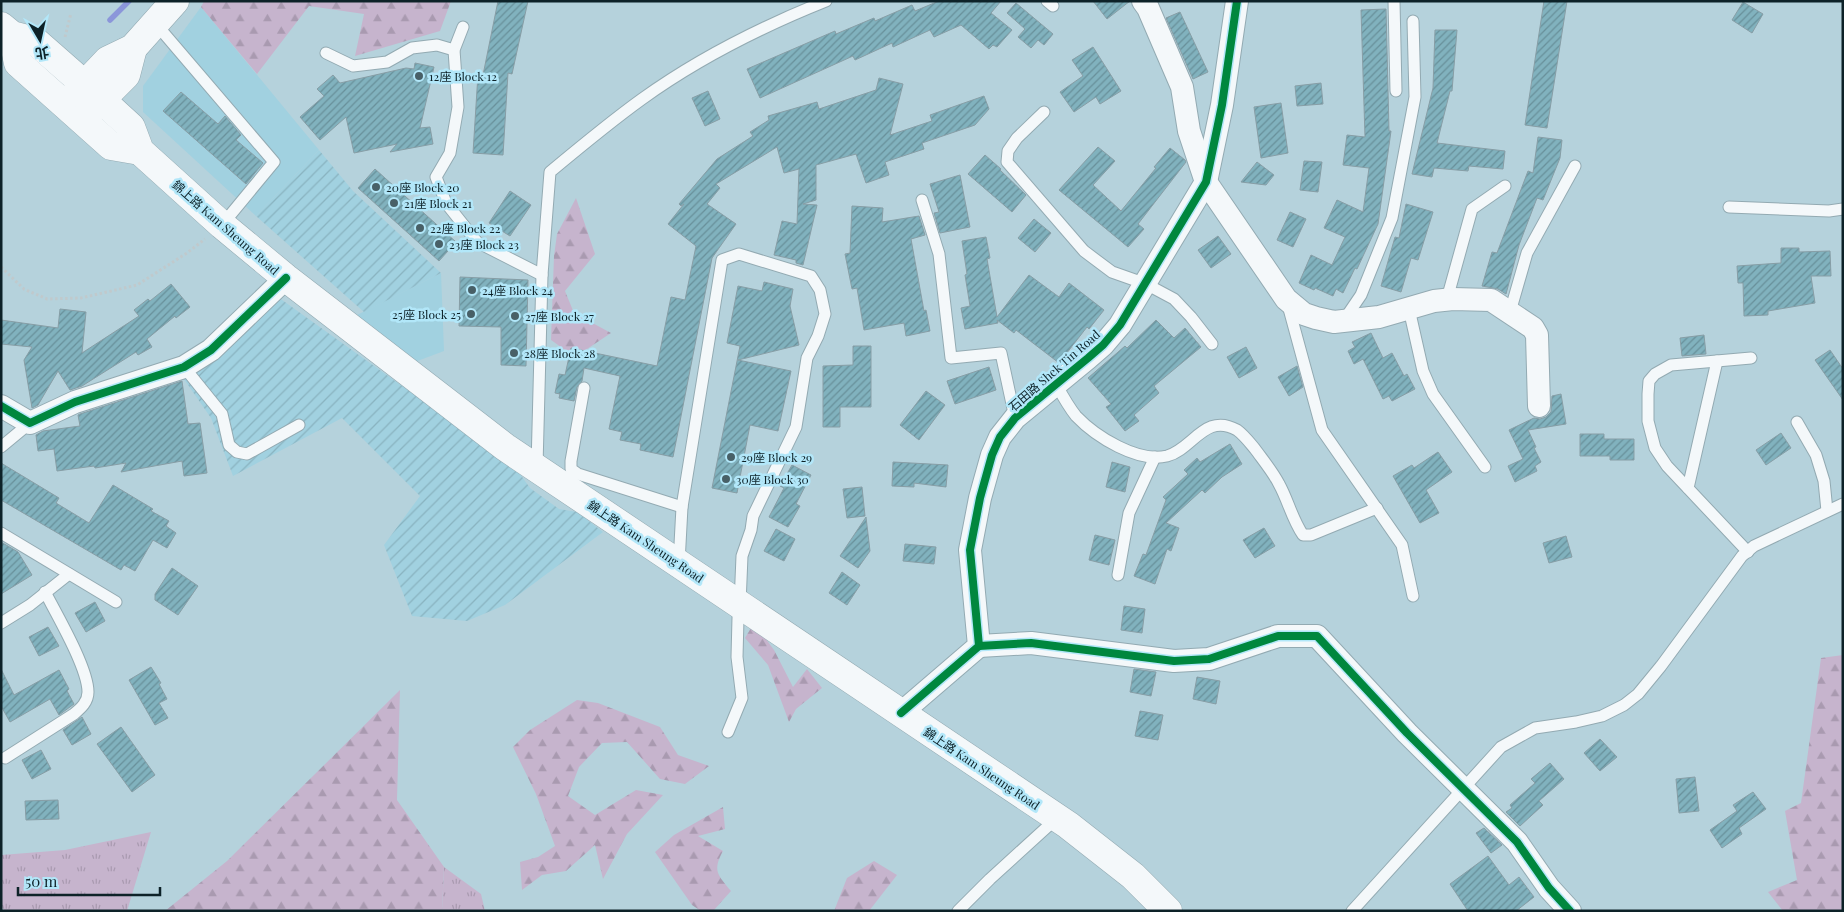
<svg xmlns="http://www.w3.org/2000/svg" width="1844" height="912" font-family="'Playfair Display','Noto Sans TC',serif">
<defs>
<pattern id="industrial-furrows" width="10" height="10" patternUnits="userSpaceOnUse" patternTransform="scale(1.25)"><rect width="10" height="10" fill="#a1d1e0"/><path d="M-1 1l2-2M0 10L10 0M9 11l2-2" fill="none" stroke="#89b3c0"/></pattern>
<pattern id="grass-tufts" width="24" height="20" patternUnits="userSpaceOnUse" patternTransform="scale(1.25)"><rect width="24" height="20" fill="#c6b4cd"/><path d="M3 7l-1-3M5 7V3M7 7l1-3M15 17l-1-3M17 17v-4M19 17l1-3" fill="none" stroke="#a99ab0"/></pattern>
<pattern id="forest-firs" width="22" height="20" patternUnits="userSpaceOnUse" patternTransform="scale(1.25)"><rect width="22" height="20" fill="#c6b4cd"/><path d="M5 1l3.5 6h-7zM16 11l3.5 6h-7z" fill="#a99ab0"/></pattern>
<pattern id="building-hatch" width="6" height="6" patternUnits="userSpaceOnUse" patternTransform="scale(1.25)"><rect width="6" height="6" fill="#81b2be"/><path d="M-1 1l2-2M0 6l6-6M5 7l2-2" fill="none" stroke="#68909a"/></pattern>
</defs>
<rect width="100%" height="100%" fill="#b5d2dc"/>
<!-- built -->
<g fill="#a1d1e0">
<path d="M 201,7 L 319,150 L 256,216 L 143,112 L 143,86 Z"/>
<path d="M 441,273 L 444,351 L 412,363 L 351,318 Z"/>
</g>
<!-- industrial -->
<g fill="url(#industrial-furrows)">
<path d="M 319,150 L 353,191 L 441,273 L 364,312 L 256,216 Z"/>
<path d="M 278,297 L 515,467 L 530,488 L 559,509 L 577,512 L 603,532 L 505,605 L 467,621 L 412,616 L 384,545 L 420,496 L 342,418 L 233,476 L 211,418 L 179,372 Z"/>
</g>
<!-- grass -->
<g fill="url(#grass-tufts)">
<path d="M 151,832 L 127,911 L 5,911 L 1,907 L 1,855 L 65,850 Z"/>
<path d="M 444,867 L 481,894 L 485,911 L 442,911 Z"/>
</g>
<!-- forest -->
<g fill="url(#forest-firs)">
<path d="M 204,1 L 451,1 L 440,31 L 355,56 L 364,14 L 309,6 L 257,74 L 201,7 Z"/>
<path d="M 576,198 L 595,254 L 565,291 L 574,313 L 611,333 L 575,357 L 551,340 L 554,256 L 557,234 Z"/>
<path d="M 754,623 L 774,650 L 793,687 L 807,669 L 822,688 L 796,709 L 789,722 L 768,665 L 745,638 Z"/>
<path d="M 1843,655 L 1843,911 L 1783,911 L 1768,892 L 1797,880 L 1785,811 L 1801,803 L 1821,658 Z"/>
<path d="M 400,690 L 397,800 L 444,867 L 442,911 L 165,911 L 227,861 Z"/>
<path d="M 577,700 L 598,703 L 660,727 L 678,755 L 709,766 L 685,784 L 660,779 L 627,742 L 602,743 L 579,767 L 568,796 L 595,815 L 636,790 L 663,795 L 627,834 L 603,879 L 595,845 L 566,871 L 542,875 L 522,890 L 520,862 L 538,857 L 555,846 L 536,794 L 513,747 L 530,730 Z"/>
<path d="M 723,807 L 725,829 L 698,836 L 723,851 C 712,871 718,875 731,891 L 714,910 L 701,911 L 692,905 L 655,852 L 674,835 Z"/>
<path d="M 874,861 L 897,875 L 869,911 L 834,911 L 847,878 Z"/>
</g>
<g fill="none" stroke-linecap="round" stroke-linejoin="round">
<!-- stream -->
<path stroke="#8b96da" stroke-width="5.5" d="M 110,20 L 129,1"/>
</g>
<!-- building -->
<g fill="url(#building-hatch)" stroke="#879ea6">
<path d="M 498,1 L 528,1 L 512,74 L 508,73 L 503,155 L 473,153 L 478,74 L 483,75 Z"/>
<path d="M 939,1 L 1001,1 L 991,13 L 1012,30 L 997,47 L 993,45 L 989,49 L 961,25 L 934,37 L 930,30 L 893,47 L 892,43 L 855,60 L 853,56 L 760,98 L 747,69 L 835,31 L 836,34 L 874,18 L 875,21 L 912,5 L 915,11 Z"/>
<path d="M 1093,1 L 1130,1 L 1107,19 Z"/>
<path d="M 1544,1 L 1567,1 L 1547,128 L 1525,125 Z"/>
<path d="M 1743,2 L 1763,14 L 1752,33 L 1732,20 Z"/>
<path d="M 1016,3 L 1053,34 L 1044,45 L 1038,40 L 1031,48 L 1018,37 L 1025,29 L 1007,13 Z"/>
<path d="M 1386,9 L 1389,131 L 1391,131 L 1378,224 L 1357,269 L 1355,268 L 1343,293 L 1336,289 L 1333,296 L 1315,288 L 1314,290 L 1299,283 L 1311,255 L 1332,265 L 1345,237 L 1324,228 L 1337,200 L 1363,212 L 1369,168 L 1343,165 L 1347,135 L 1365,137 L 1361,10 Z"/>
<path d="M 1180,12 L 1208,72 L 1193,79 L 1166,18 Z"/>
<path d="M 1435,30 L 1457,30 L 1452,91 L 1450,91 L 1437,143 L 1505,151 L 1503,169 L 1469,166 L 1468,171 L 1434,168 L 1432,177 L 1412,174 L 1433,88 Z"/>
<path d="M 1093,47 L 1121,91 L 1100,104 L 1096,97 L 1074,112 L 1060,92 L 1083,76 L 1072,60 Z"/>
<path d="M 415,63 L 434,67 L 420,128 L 430,127 L 433,144 L 390,152 L 397,144 L 354,153 L 346,117 L 320,140 L 300,117 L 324,96 L 317,89 L 333,75 L 340,83 L 406,68 L 414,69 Z"/>
<path d="M 879,78 L 903,84 L 890,135 L 932,121 L 930,115 L 984,96 L 989,109 L 975,125 L 922,143 L 924,149 L 885,162 L 889,175 L 866,183 L 856,154 L 816,165 L 816,200 L 803,204 L 817,205 L 803,265 L 796,263 L 796,260 L 774,255 L 782,221 L 797,224 L 799,169 L 784,173 L 777,147 L 716,184 L 720,188 L 707,204 L 736,224 L 712,258 L 673,457 L 640,450 L 641,444 L 620,440 L 622,432 L 609,429 L 620,376 L 584,368 L 582,381 L 577,387 L 574,401 L 559,398 L 560,394 L 555,393 L 559,374 L 565,375 L 571,348 L 657,366 L 671,297 L 685,300 L 696,246 L 668,224 L 684,204 L 681,206 L 679,204 L 717,159 L 753,136 L 750,132 L 769,120 L 768,116 L 817,102 L 819,109 L 876,90 Z"/>
<path d="M 1321,83 L 1323,104 L 1297,106 L 1295,86 Z"/>
<path d="M 708,91 L 720,119 L 705,126 L 692,98 Z"/>
<path d="M 181,92 L 218,124 L 225,116 L 241,135 L 236,140 L 263,163 L 246,184 L 163,111 Z"/>
<path d="M 1281,103 L 1288,153 L 1261,158 L 1254,107 Z"/>
<path d="M 1538,137 L 1562,140 L 1560,158 L 1543,200 L 1537,198 L 1519,245 L 1506,294 L 1498,289 L 1482,286 L 1492,252 L 1497,253 L 1528,171 L 1533,173 Z"/>
<path d="M 1098,147 L 1115,161 L 1093,185 L 1121,211 L 1156,168 L 1154,167 L 1170,148 L 1185,160 L 1186,162 L 1138,224 L 1144,229 L 1128,247 L 1059,190 Z"/>
<path d="M 985,155 L 1001,169 L 1000,170 L 1026,195 L 1012,212 L 968,174 Z"/>
<path d="M 1304,161 L 1322,162 L 1318,192 L 1300,190 Z"/>
<path d="M 1257,162 L 1274,175 L 1266,185 L 1241,182 Z"/>
<path d="M 375,169 L 456,242 L 439,261 L 358,188 Z"/>
<path d="M 960,175 L 970,227 L 940,233 L 934,213 L 939,212 L 930,184 Z"/>
<path d="M 510,191 L 531,205 L 510,236 L 489,223 Z"/>
<path d="M 1406,204 L 1433,212 L 1418,260 L 1411,258 L 1401,292 L 1381,286 L 1395,237 L 1399,238 Z"/>
<path d="M 852,206 L 883,208 L 882,222 L 919,216 L 925,235 L 911,239 L 924,311 L 926,310 L 930,331 L 906,336 L 904,323 L 864,330 L 857,288 L 852,289 L 845,254 L 850,253 Z"/>
<path d="M 1290,212 L 1306,219 L 1293,247 L 1277,240 Z"/>
<path d="M 1034,219 L 1051,233 L 1035,252 L 1018,238 Z"/>
<path d="M 1218,236 L 1231,254 L 1211,268 L 1198,250 Z"/>
<path d="M 986,237 L 990,258 L 987,259 L 997,317 L 1029,275 L 1059,297 L 1069,283 L 1104,310 L 1089,329 L 1087,327 L 1059,363 L 1016,330 L 1014,333 L 997,320 L 998,323 L 965,329 L 961,308 L 970,306 L 965,275 L 967,274 L 962,241 Z"/>
<path d="M 1781,248 L 1799,248 L 1799,252 L 1830,251 L 1831,276 L 1811,276 L 1815,303 L 1768,311 L 1768,315 L 1744,316 L 1743,283 L 1738,283 L 1737,266 L 1781,263 Z"/>
<path d="M 460,277 L 528,280 L 526,366 L 501,365 L 501,327 L 459,326 Z"/>
<path d="M 764,282 L 793,289 L 790,306 L 799,345 L 738,360 L 791,371 L 778,431 L 750,425 L 737,493 L 712,488 L 740,346 L 727,343 L 738,286 L 762,291 Z"/>
<path d="M 171,284 L 190,307 L 176,318 L 175,316 L 147,339 L 152,347 L 138,355 L 136,352 L 82,386 L 70,390 L 58,371 L 38,405 L 32,408 L 24,360 L 32,347 L 1,344 L 1,320 L 58,328 L 60,309 L 86,312 L 82,353 L 139,316 L 134,310 L 148,299 L 150,301 Z"/>
<path d="M 1156,320 L 1174,338 L 1185,328 L 1201,347 L 1154,386 L 1159,393 L 1134,415 L 1139,421 L 1125,431 L 1106,407 L 1111,404 L 1088,378 L 1125,346 L 1127,348 Z"/>
<path d="M 1371,333 L 1383,358 L 1392,353 L 1404,376 L 1407,374 L 1415,389 L 1392,401 L 1389,396 L 1383,399 L 1363,359 L 1354,364 L 1348,351 L 1355,347 L 1352,342 Z"/>
<path d="M 1704,335 L 1706,354 L 1682,356 L 1680,338 Z"/>
<path d="M 853,346 L 871,346 L 871,407 L 840,407 L 840,427 L 823,427 L 823,366 L 853,365 Z"/>
<path d="M 1246,347 L 1257,368 L 1239,378 L 1227,357 Z"/>
<path d="M 1830,350 L 1843,369 L 1843,400 L 1815,360 Z"/>
<path d="M 1297,366 L 1303,387 L 1289,396 L 1278,377 Z"/>
<path d="M 989,367 L 996,390 L 955,404 L 947,381 Z"/>
<path d="M 182,381 L 188,424 L 200,423 L 207,473 L 184,476 L 182,461 L 121,472 L 126,463 L 95,468 L 94,466 L 57,471 L 54,449 L 38,451 L 36,435 L 43,431 L 80,426 L 78,415 L 80,414 Z"/>
<path d="M 926,391 L 945,405 L 919,440 L 900,425 Z"/>
<path d="M 1561,394 L 1566,424 L 1528,430 L 1536,447 L 1534,448 L 1541,462 L 1535,466 L 1537,471 L 1515,482 L 1508,466 L 1523,459 L 1509,430 L 1534,418 L 1540,419 L 1546,417 L 1551,412 L 1552,396 Z"/>
<path d="M 1781,433 L 1791,448 L 1766,465 L 1756,450 Z"/>
<path d="M 1580,434 L 1604,434 L 1604,439 L 1634,439 L 1634,460 L 1610,460 L 1610,456 L 1580,456 Z"/>
<path d="M 1230,444 L 1242,464 L 1222,477 L 1205,493 L 1202,490 L 1166,523 L 1179,528 L 1171,551 L 1167,549 L 1155,584 L 1134,576 L 1143,554 L 1146,555 L 1166,500 L 1163,497 L 1188,474 L 1184,470 L 1197,458 L 1200,462 Z"/>
<path d="M 1438,452 L 1452,472 L 1426,490 L 1439,513 L 1420,523 L 1393,476 L 1412,465 L 1414,468 Z"/>
<path d="M 893,462 L 948,465 L 946,487 L 914,483 L 914,487 L 892,486 Z"/>
<path d="M 1112,462 L 1130,467 L 1125,492 L 1106,487 Z"/>
<path d="M 1,463 L 59,498 L 56,503 L 89,523 L 113,485 L 153,509 L 151,511 L 169,521 L 166,526 L 176,533 L 167,548 L 153,540 L 135,571 L 124,565 L 121,570 L 1,500 Z"/>
<path d="M 792,465 L 811,475 L 796,504 L 800,506 L 788,527 L 769,517 L 784,488 L 780,486 Z"/>
<path d="M 862,487 L 865,516 L 847,518 L 843,489 Z"/>
<path d="M 866,517 L 870,551 L 858,568 L 840,556 Z"/>
<path d="M 1264,528 L 1275,546 L 1255,558 L 1243,540 Z"/>
<path d="M 776,529 L 795,539 L 784,561 L 764,551 Z"/>
<path d="M 1095,535 L 1115,540 L 1109,565 L 1089,560 Z"/>
<path d="M 1566,536 L 1572,557 L 1549,563 L 1543,543 Z"/>
<path d="M 1,542 L 18,552 L 32,575 L 1,594 Z"/>
<path d="M 905,544 L 936,547 L 934,564 L 903,561 Z"/>
<path d="M 172,568 L 198,586 L 178,615 L 155,600 L 155,594 Z"/>
<path d="M 842,572 L 860,585 L 847,605 L 829,593 Z"/>
<path d="M 95,602 L 105,621 L 86,632 L 75,613 Z"/>
<path d="M 1124,606 L 1145,609 L 1142,633 L 1121,630 Z"/>
<path d="M 48,627 L 59,646 L 39,656 L 29,637 Z"/>
<path d="M 151,667 L 161,683 L 159,684 L 167,699 L 159,703 L 168,718 L 155,725 L 129,680 Z"/>
<path d="M 1,669 L 14,695 L 59,670 L 69,689 L 67,691 L 74,704 L 59,715 L 50,699 L 10,722 L 1,706 Z"/>
<path d="M 1134,669 L 1156,672 L 1151,696 L 1130,692 Z"/>
<path d="M 1197,677 L 1220,681 L 1216,704 L 1193,699 Z"/>
<path d="M 1140,711 L 1163,715 L 1158,740 L 1135,736 Z"/>
<path d="M 82,717 L 91,734 L 72,745 L 63,730 Z"/>
<path d="M 121,727 L 155,775 L 132,792 L 97,744 Z"/>
<path d="M 1600,739 L 1617,757 L 1600,771 L 1584,753 Z"/>
<path d="M 41,750 L 51,769 L 32,779 L 22,760 Z"/>
<path d="M 1550,763 L 1564,779 L 1539,801 L 1543,805 L 1520,826 L 1506,812 L 1512,808 L 1510,805 L 1535,783 L 1531,779 Z"/>
<path d="M 1695,777 L 1699,811 L 1679,813 L 1676,779 Z"/>
<path d="M 1753,792 L 1766,809 L 1739,828 L 1742,834 L 1722,848 L 1710,830 L 1737,811 L 1733,805 Z"/>
<path d="M 58,800 L 59,819 L 26,820 L 25,801 Z"/>
<path d="M 1484,828 L 1502,845 L 1491,853 L 1476,833 Z"/>
<path d="M 1488,856 L 1509,885 L 1519,877 L 1534,897 L 1516,911 L 1468,911 L 1450,884 Z"/>
</g>
<g fill="none" stroke-linecap="round" stroke-linejoin="round">
<defs>
<g id="service">
<path d="M 1047,1 L 1053,6"/>
<path d="M 1394,1 L 1396,91"/>
<path d="M 156,24 L 274,162 L 222,225"/>
<path d="M 463,27 L 454,50 L 458,107 L 450,153 L 436,177 L 446,203 L 477,242 L 542,275"/>
<path d="M 326,53 L 353,66 L 387,62 L 412,48 L 437,45 L 454,50"/>
<path d="M 1044,112 L 1017,138 L 1008,151 L 1007,162 L 1084,251 L 1112,272 L 1146,284 L 1174,299 L 1191,317 L 1212,344"/>
<path d="M 922,200 L 939,254 L 951,358 L 1001,353 L 1015,418"/>
<path d="M 1729,207 L 1829,211 L 1843,209"/>
<path d="M 1447,299 L 1472,209 L 1505,186"/>
<path d="M 1288,305 L 1322,430 L 1402,545 L 1413,596"/>
<path d="M 1409,309 L 1423,371 L 1433,394 L 1485,467"/>
<path d="M 1510,312 L 1527,253 L 1575,166"/>
<path d="M 1344,320 L 1361,295 L 1392,218 L 1415,97 L 1413,21"/>
<path d="M 184,367 L 222,414 L 229,445 L 237,452 L 247,454 L 299,425"/>
<path d="M 1056,384 C 1062,395 1068,406 1076,416 C 1096,437 1138,463 1167,456 C 1193,449 1205,412 1237,430 C 1244,435 1250,443 1255,449 C 1263,460 1273,472 1279,484 C 1288,500 1292,519 1303,535 L 1311,535 L 1377,508"/>
<path d="M 584,388 L 571,461 L 571,469 L 578,474 L 682,507"/>
<path d="M 1797,422 L 1816,455 L 1824,481 L 1827,511"/>
<path d="M 1,447 L 30,423"/>
<path d="M 537,466 L 542,275 L 550,172 C 580,147 610,122 642,99 C 699,58 761,27 826,1"/>
<path d="M 1688,488 L 1717,361"/>
<path d="M 1,533 L 116,602"/>
<path d="M 1748,552 L 1667,466 L 1655,448 L 1648,421 L 1648,394 L 1649,381 L 1655,374 L 1671,365 L 1751,358"/>
<path d="M 679,563 L 682,507 L 722,260 L 739,254 L 811,276 L 820,290 L 825,314 L 818,336 L 807,358 L 796,427 L 753,516 L 751,530 L 742,556 L 740,604 L 738,618 L 737,657 L 742,698 L 728,732"/>
<path d="M 1118,575 L 1129,513 L 1155,457"/>
<path d="M 1,623 L 30,605 L 69,574"/>
<path d="M 5,758 L 74,714 C 81,708 88,702 88,692 C 88,668 57,615 45,592"/>
<path d="M 958,911 L 990,879 L 1057,818"/>
<path d="M 1352,911 L 1501,747 L 1535,728 L 1576,722 L 1602,716 L 1624,705 L 1638,694 L 1661,666 L 1742,556 L 1754,546 L 1843,504"/>
</g>
<g id="minor">
<path d="M 1143,1 L 1148,8 L 1182,87 L 1189,131 L 1206,182 L 1286,299 L 1304,314 L 1316,318 L 1334,322 L 1379,317 L 1434,301 L 1453,299 L 1491,300 L 1533,328 L 1537,335 L 1539,406"/>
<path d="M 1,406 L 30,423 L 75,402 L 184,367 L 211,350 L 286,278"/>
<path d="M 979,646 L 1031,643 L 1174,661 L 1209,659 L 1278,636 L 1317,636 L 1407,733 L 1517,842 L 1549,888 L 1570,911"/>
<path d="M 901,713 L 979,646 L 970,550 L 980,498 L 992,455 L 1000,437 L 1015,418 L 1088,358 L 1103,345 L 1120,325 L 1206,182 L 1222,105 L 1237,1"/>
</g>
<g id="secondary">
<path d="M 1,26 L 12,35 L 35,41 L 84,84 L 131,127 L 140,151 L 222,225 L 286,278 L 505,447 L 1068,825 L 1133,876 L 1168,911"/>
<path d="M 12,35 L 18,63 L 111,146 L 140,151"/>
<path d="M 72,98 L 108,60 L 133,48 L 175,1"/>
<path d="M 88,113 L 126,75 L 133,48"/>
</g>
</defs>
<!-- service casing -->
<use href="#service" stroke="#93aab2" stroke-width="13"/>
<!-- minor casing -->
<use href="#minor" stroke="#93aab2" stroke-width="24"/>
<!-- secondary casing -->
<use href="#secondary" stroke="#93aab2" stroke-width="29"/>
<!-- path -->
<g stroke="#c0c9cc" stroke-width="3" stroke-dasharray="2.5 2.5" stroke-linecap="butt">
<path d="M 65,37 L 71,13"/>
<path d="M 1,267 L 24,289 L 47,299 L 81,298 L 137,285 L 187,253 L 205,239"/>
</g>
<!-- service -->
<use href="#service" stroke="#f4f8fa" stroke-width="11"/>
<!-- minor -->
<use href="#minor" stroke="#f4f8fa" stroke-width="22"/>
<!-- secondary -->
<use href="#secondary" stroke="#f4f8fa" stroke-width="28"/>
<defs>
<g id="cycleway">
<path d="M 1,406 L 30,423 L 75,402 L 184,367 L 211,350 L 286,278"/>
<path d="M 979,646 L 1031,643 L 1174,661 L 1209,659 L 1278,636 L 1317,636 L 1407,733 L 1517,842 L 1549,888 L 1570,911"/>
<path d="M 901,713 L 979,646 L 970,550 L 980,498 L 992,455 L 1000,437 L 1015,418 L 1088,358 L 1103,345 L 1120,325 L 1206,182 L 1222,105 L 1237,1"/>
</g>
</defs>
<!-- cycleway casing -->
<use href="#cycleway" stroke="#b2e7f9" stroke-width="11"/>
<!-- cycleway -->
<use href="#cycleway" stroke="#00873e" stroke-width="8"/>
</g>
<!-- markers -->
<g fill="#486067" stroke="#b2e7f9" stroke-width="2">
<circle cx="419" cy="76" r="5"/>
<circle cx="376" cy="187" r="5"/>
<circle cx="394" cy="203" r="5"/>
<circle cx="420" cy="228" r="5"/>
<circle cx="439" cy="244" r="5"/>
<circle cx="472" cy="290" r="5"/>
<circle cx="471" cy="314" r="5"/>
<circle cx="515" cy="316" r="5"/>
<circle cx="514" cy="353" r="5"/>
<circle cx="731" cy="457" r="5"/>
<circle cx="726" cy="479" r="5"/>
</g>
<g text-anchor="middle" dominant-baseline="central" stroke-width="5" stroke-linejoin="round" paint-order="stroke">
<!-- poi labels -->
<g font-size="12" fill="#0d2228" stroke="#b2e7f9" text-anchor="start">
<text x="429" y="76">12座 Block 12</text>
<text x="386" y="187">20座 Block 20</text>
<text x="404" y="203">21座 Block 21</text>
<text x="430" y="228">22座 Block 22</text>
<text x="449" y="244">23座 Block 23</text>
<text x="482" y="290">24座 Block 24</text>
<text x="461" y="314" text-anchor="end">25座 Block 25</text>
<text x="525" y="316">27座 Block 27</text>
<text x="524" y="353">28座 Block 28</text>
<text x="741" y="457">29座 Block 29</text>
<text x="736" y="479">30座 Block 30</text>
</g>
<!-- street labels -->
<g font-size="12" fill="#0d2228" stroke="#b2e7f9">
<text transform="translate(226 227) rotate(41)">錦上路 Kam Sheung Road</text>
<text transform="translate(1054 370) rotate(-41)">石田路 Shek Tin Road</text>
<text transform="translate(646 541) rotate(34)">錦上路 Kam Sheung Road</text>
<text transform="translate(982 768) rotate(34)">錦上路 Kam Sheung Road</text>
</g>
</g>
<!-- border -->
<rect width="1844" height="912" fill="none" stroke="#0d2228" stroke-width="5"/>
<!-- north arrow -->
<g transform="translate(40 40) rotate(171)" stroke="#b2e7f9" stroke-width="4" paint-order="stroke">
<path d="M0-4L9 19L0 12L-9 19Z" fill="#0d2228"/>
<text y="-8" font-size="14" font-weight="bold" text-anchor="middle" fill="#0d2228">北</text>
</g>
<!-- scale -->
<path d="M18 887v8h142v-8" fill="none" stroke="#0d2228" stroke-width="2.5"/>
<text x="25" y="887" font-size="15" fill="#0d2228" stroke="#b2e7f9" stroke-width="4" paint-order="stroke">50 m</text>
</svg>
